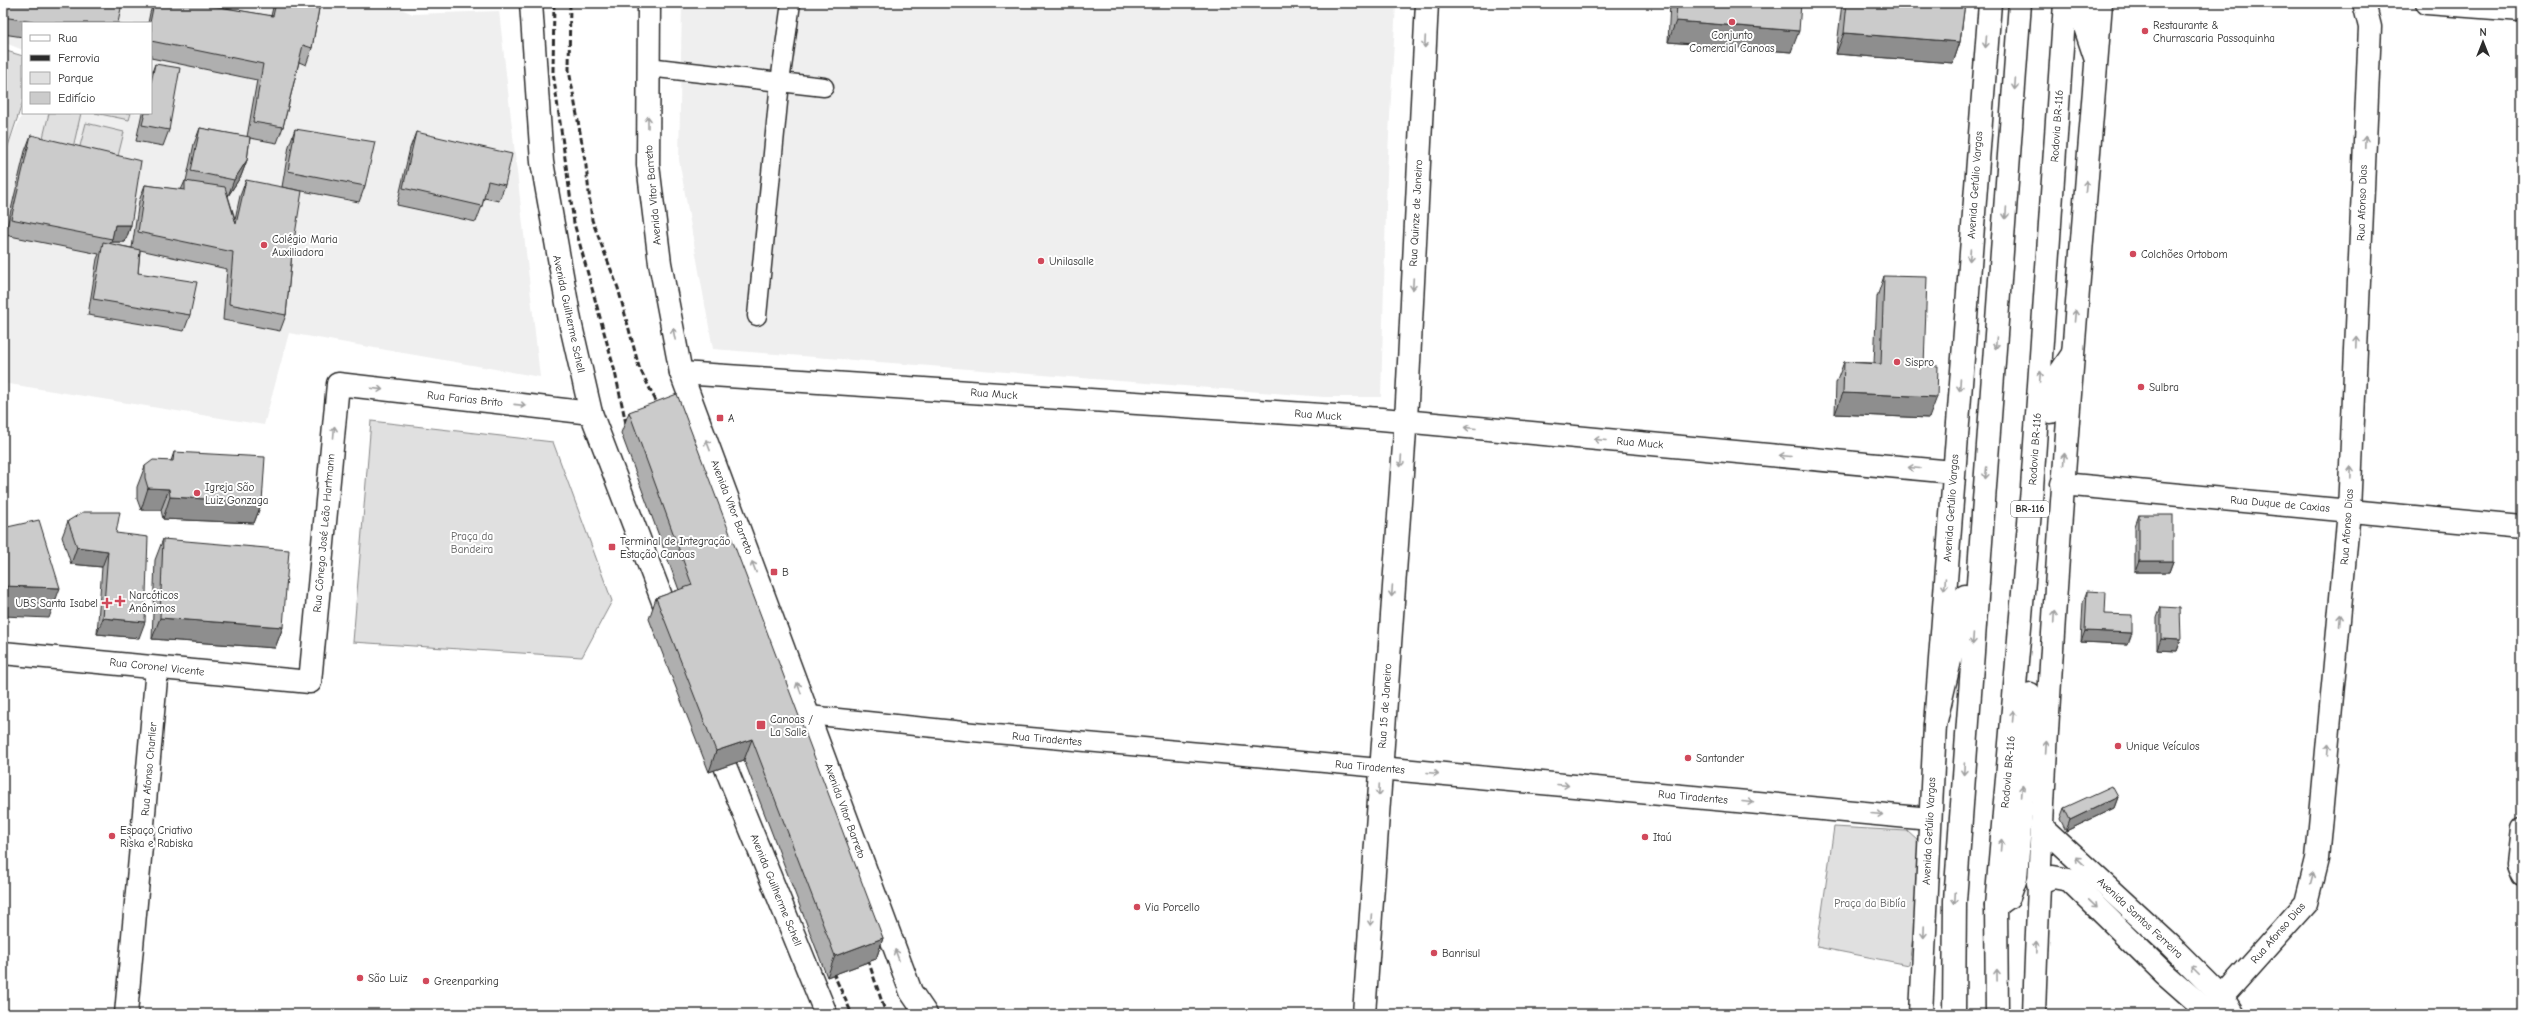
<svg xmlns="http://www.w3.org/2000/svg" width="2525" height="1017" font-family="'Comic Neue',sans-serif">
<rect width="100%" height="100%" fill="#fff"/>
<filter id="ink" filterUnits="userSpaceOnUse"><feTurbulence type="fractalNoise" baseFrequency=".025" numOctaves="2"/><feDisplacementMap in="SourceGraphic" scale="8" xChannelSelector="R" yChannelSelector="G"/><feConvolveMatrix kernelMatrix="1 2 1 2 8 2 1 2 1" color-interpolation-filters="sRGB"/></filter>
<g filter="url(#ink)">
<!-- built -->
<g fill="#efefef">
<path d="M 3,3 L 386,3 L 413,14 L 499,11 L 540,377 L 289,333 L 264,425 L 3,383 L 3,157 L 23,112 L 151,113 L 151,23 L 23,23 L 23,50 L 3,42 Z"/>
<path d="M 682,3 L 1396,3 L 1387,173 L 1381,397 L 1324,397 L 713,349 L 679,160 Z"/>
</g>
<!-- green -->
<g fill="#e0e0e0" stroke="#868686">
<path d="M 3,50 L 23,56 L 23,101 L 3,161 Z"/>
<path d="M 49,113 L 81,113 L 72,152 L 41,146 Z"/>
<path d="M 95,113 L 131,113 L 129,120 Z"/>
<path d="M 86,123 L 124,132 L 117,160 L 79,150 Z"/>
<path d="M 371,421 L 553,442 L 612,601 L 582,657 L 353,642 Z"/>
<path d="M 1834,827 L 1907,831 L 1918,841 L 1924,856 L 1909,965 L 1817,947 Z"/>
</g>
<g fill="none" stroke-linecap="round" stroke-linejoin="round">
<defs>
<g id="pedestrian">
<path d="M 648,67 L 824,87"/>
<path d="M 757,316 L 780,82 L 791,3"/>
<path d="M 809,715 L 973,732 L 1380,768"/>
</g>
<g id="minor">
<path d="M 681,373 L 1381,419 L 1953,472"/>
<path d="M 2062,484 L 2522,527"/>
<path d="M 3,653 L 310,682 L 338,384 L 591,413"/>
<path d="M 1380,768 L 1930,819"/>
<path d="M 2522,829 L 2518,864 L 2522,874"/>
<path d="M 2207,1009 L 2222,997 L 2306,903 L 2317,859 L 2349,511 L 2370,27 L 2364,3"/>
<path d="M 126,1014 L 157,668"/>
<path d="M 1364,1014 L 1407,402 L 1427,3"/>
</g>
<g id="tertiary">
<path d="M 2041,826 L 2171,946 L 2222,997 L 2233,1014"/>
<path d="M 2038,883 L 2053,877 L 2069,880 L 2164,973 L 2206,1010 L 2216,1014"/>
</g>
<g id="secondary">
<path d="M 531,3 L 542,162 L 571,326 L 591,413 L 667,612"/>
<path d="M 649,3 L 648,165 L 660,263 L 681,373 L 911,992 L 926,1014"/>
<path d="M 2427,3 L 2522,10"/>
<path d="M 725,766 L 826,1014"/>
</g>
<g id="primary">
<path d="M 1921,1014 L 1935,725 L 1990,3"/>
<path d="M 2034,1014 C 2045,676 2074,340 2101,3"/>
</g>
<g id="motorway">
<path d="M 2077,3 L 2096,60"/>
<path d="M 2051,412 L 2057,377 L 2072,355"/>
<path d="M 1935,725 L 1965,596"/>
<path d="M 1996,906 L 2009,897 L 2016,878 L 2030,694"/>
<path d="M 1954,1014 L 1955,901 L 2020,3"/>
<path d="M 1997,1014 L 1996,906 L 2032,488 L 2065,3"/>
</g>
</defs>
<!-- pedestrian casing -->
<use href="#pedestrian" stroke="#2b2b2b" stroke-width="21"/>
<!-- minor casing -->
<use href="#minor" stroke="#2b2b2b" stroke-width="25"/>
<!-- tertiary casing -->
<use href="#tertiary" stroke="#2b2b2b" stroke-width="25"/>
<!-- secondary casing -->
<use href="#secondary" stroke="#2b2b2b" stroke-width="25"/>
<!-- primary casing -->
<use href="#primary" stroke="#2b2b2b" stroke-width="25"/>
<!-- motorway casing -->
<use href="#motorway" stroke="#2b2b2b" stroke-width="25"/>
<!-- pedestrian -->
<use href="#pedestrian" stroke="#fff" stroke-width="18"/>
<!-- minor -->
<use href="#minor" stroke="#fff" stroke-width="22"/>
<!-- tertiary -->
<use href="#tertiary" stroke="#fff" stroke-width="22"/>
<!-- secondary -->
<use href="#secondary" stroke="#fff" stroke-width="22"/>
<!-- primary -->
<use href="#primary" stroke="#fff" stroke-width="22"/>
<!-- motorway -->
<use href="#motorway" stroke="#fff" stroke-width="22"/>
<!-- rail -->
<g stroke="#2b2b2b" stroke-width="3" stroke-dasharray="6 3" stroke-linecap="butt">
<path d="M 554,3 L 553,72 L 574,223 L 615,372 L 628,433"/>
<path d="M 570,3 L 569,70 L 586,166 L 592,220 L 618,288 L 639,367 L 661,411"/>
<path d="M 865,951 L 886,1014"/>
<path d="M 829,964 L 852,1014"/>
</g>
</g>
<!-- wall -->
<g fill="#afafaf" stroke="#2b2b2b">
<path d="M 3,3 L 118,23 L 23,23 L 23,37 L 3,34 Z"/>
<path d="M 153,3 L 195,3 L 271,16 L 274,3 L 320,3 L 312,48 L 306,65 L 299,62 L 283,127 L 277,143 L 250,138 L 247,160 L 241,176 L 228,196 L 235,219 L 240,196 L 246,180 L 292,253 L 286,315 L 280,331 L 223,320 L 227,269 L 140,250 L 138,273 L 190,315 L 184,331 L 88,315 L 97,259 L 99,254 L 5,235 L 25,151 L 31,135 L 131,225 L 125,242 L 111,242 L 110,244 L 132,248 L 139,201 L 145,185 L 181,190 L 185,181 L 186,181 L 194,144 L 200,128 L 247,137 L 257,80 L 151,58 L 151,23 L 148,23 L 150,13 Z"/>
<path d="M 1670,3 L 1801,3 L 1791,52 L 1668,42 Z"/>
<path d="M 1842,3 L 1965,3 L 1960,42 L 1953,63 L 1836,54 Z"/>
<path d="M 155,64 L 169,130 L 163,146 L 136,141 L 142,113 L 151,113 L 151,75 Z"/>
<path d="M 295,129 L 365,186 L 359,202 L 282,187 L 289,146 Z"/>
<path d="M 416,132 L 505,185 L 499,201 L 484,198 L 482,206 L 476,222 L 397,205 L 410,148 Z"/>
<path d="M 1884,276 L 1924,366 L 1929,418 L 1835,414 L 1836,383 L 1844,362 L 1874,363 L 1877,297 Z"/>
<path d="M 629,412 L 883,938 L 876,959 L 827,977 L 744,760 L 709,772 L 649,619 L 656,598 L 679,590 L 621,433 Z"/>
<path d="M 174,452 L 262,502 L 254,523 L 163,519 L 161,510 L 141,510 L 137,499 L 137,487 L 145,466 L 171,461 Z"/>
<path d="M 2139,515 L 2173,561 L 2169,572 L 2135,572 L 2135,526 Z"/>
<path d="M 68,521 L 116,533 L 139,638 L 97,634 L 102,567 L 71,564 L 62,537 Z"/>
<path d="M 163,539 L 283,627 L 275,648 L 152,639 L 155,560 Z"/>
<path d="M 2087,591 L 2105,614 L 2128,644 L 2081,642 L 2083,602 Z"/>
<path d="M 2161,607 L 2181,640 L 2177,651 L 2157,650 L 2157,618 Z"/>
<path d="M 2118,797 L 2114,808 L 2066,831 L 2060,819 L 2064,808 Z"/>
</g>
<!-- shaded-wall -->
<g fill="#8e8e8e" stroke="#2b2b2b">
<path d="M 1676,21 L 1799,31 L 1791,52 L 1668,42 Z"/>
<path d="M 1844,33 L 1960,42 L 1953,63 L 1836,54 Z"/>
<path d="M 247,160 L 241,176 L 228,196 L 234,180 Z"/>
<path d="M 115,225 L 131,225 L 125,242 L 111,242 Z"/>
<path d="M 1843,393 L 1937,397 L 1929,418 L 1835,414 Z"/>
<path d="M 148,488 L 169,489 L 161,510 L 141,510 Z"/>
<path d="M 170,497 L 262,502 L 254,523 L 163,519 Z"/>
<path d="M 77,547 L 108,551 L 102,567 L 71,564 Z"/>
<path d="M 2139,561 L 2173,561 L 2169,572 L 2135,572 Z"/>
<path d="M 3,586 L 60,588 L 49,618 L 3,616 Z"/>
<path d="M 103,618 L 145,622 L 139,638 L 97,634 Z"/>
<path d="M 160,618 L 283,627 L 275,648 L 152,639 Z"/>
<path d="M 2085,631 L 2132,633 L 2128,644 L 2081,642 Z"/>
<path d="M 2161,639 L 2181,640 L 2177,651 L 2157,650 Z"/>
<path d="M 752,739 L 744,760 L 709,772 L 716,751 Z"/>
<path d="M 2118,797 L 2114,808 L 2066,831 L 2070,820 Z"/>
<path d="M 883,938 L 876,959 L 827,977 L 835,956 Z"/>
</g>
<!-- building -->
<g fill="#cbcbcb" stroke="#2b2b2b">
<path d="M 3,3 L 122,3 L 118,23 L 40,23 L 3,17 Z"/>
<path d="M 154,3 L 195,3 L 273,16 L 276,3 L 320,3 L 312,48 L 303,45 L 283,127 L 253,122 L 263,64 L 151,41 L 151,23 L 150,23 Z"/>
<path d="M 1677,3 L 1801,3 L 1799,31 L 1676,21 Z"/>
<path d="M 1847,3 L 1965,3 L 1960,42 L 1844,33 Z"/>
<path d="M 155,64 L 180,68 L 169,130 L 142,125 L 145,113 L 151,113 L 151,83 Z"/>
<path d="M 200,128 L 250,137 L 247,160 L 234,180 L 191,171 Z"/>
<path d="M 295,129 L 375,142 L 365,186 L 288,171 Z"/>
<path d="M 416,132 L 512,154 L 505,185 L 488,181 L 482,206 L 403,188 Z"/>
<path d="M 31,135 L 141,161 L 131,225 L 115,225 L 112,239 L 11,219 Z"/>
<path d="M 246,180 L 302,191 L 292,253 L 286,315 L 229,304 L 233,252 L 138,232 L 145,185 L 185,190 L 185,181 L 225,187 L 236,224 Z"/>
<path d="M 103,242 L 140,250 L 138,273 L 197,282 L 190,315 L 93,299 Z"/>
<path d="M 1884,276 L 1927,277 L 1924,366 L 1938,366 L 1937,397 L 1843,393 L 1844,362 L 1881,364 Z"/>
<path d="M 677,394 L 883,938 L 835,956 L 752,739 L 716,751 L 656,598 L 692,585 L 629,412 Z"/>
<path d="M 174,452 L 265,457 L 262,502 L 170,497 L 169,489 L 148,488 L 145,478 L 145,466 L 153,460 L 173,461 Z"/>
<path d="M 83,512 L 120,512 L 116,533 L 148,537 L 145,622 L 103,618 L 108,551 L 77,547 L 68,521 Z"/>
<rect x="2139" y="515" width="34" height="46"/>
<path d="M 39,520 L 60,588 L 3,586 L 3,528 Z"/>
<path d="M 163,539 L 289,550 L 283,627 L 160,618 Z"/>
<path d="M 2087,591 L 2106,592 L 2105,614 L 2132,615 L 2132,633 L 2085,631 Z"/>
<path d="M 2161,607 L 2180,608 L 2181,640 L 2161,639 Z"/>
<path d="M 2112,786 L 2118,797 L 2070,820 L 2064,808 Z"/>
</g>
<!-- one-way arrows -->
<defs><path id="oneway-shaft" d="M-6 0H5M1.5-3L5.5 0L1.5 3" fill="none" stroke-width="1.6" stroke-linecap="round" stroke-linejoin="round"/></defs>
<g stroke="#a0a0a0">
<use href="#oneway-shaft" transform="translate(1425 42) rotate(93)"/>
<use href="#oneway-shaft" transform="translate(1986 42) rotate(95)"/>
<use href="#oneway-shaft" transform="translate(2015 84) rotate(94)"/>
<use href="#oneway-shaft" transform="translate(648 122) rotate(-90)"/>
<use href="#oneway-shaft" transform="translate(2365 142) rotate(-88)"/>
<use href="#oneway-shaft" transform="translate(2086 186) rotate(-85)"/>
<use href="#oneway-shaft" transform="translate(2006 213) rotate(94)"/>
<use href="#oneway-shaft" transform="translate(1970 255) rotate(94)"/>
<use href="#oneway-shaft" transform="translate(1413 284) rotate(93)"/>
<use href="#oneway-shaft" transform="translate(2075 316) rotate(-85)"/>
<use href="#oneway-shaft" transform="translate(674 334) rotate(-101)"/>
<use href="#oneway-shaft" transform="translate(2356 342) rotate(-88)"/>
<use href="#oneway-shaft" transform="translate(1996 343) rotate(94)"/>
<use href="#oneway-shaft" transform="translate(2040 377) rotate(-86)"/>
<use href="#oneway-shaft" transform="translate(1960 385) rotate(94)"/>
<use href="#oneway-shaft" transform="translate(377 389) rotate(7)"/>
<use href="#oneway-shaft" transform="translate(520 405) rotate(6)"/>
<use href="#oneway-shaft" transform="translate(1470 428) rotate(-175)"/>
<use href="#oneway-shaft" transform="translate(334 432) rotate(-85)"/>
<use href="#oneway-shaft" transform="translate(1600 440) rotate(-175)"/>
<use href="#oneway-shaft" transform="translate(708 445) rotate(-111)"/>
<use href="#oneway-shaft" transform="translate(1785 456) rotate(-175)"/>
<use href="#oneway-shaft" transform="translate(2064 459) rotate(-85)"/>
<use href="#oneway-shaft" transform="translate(1401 461) rotate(94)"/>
<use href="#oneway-shaft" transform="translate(1914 468) rotate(-175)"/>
<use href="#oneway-shaft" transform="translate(2351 472) rotate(-88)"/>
<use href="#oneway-shaft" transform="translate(1986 473) rotate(96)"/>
<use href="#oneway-shaft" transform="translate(754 567) rotate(-111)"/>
<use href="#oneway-shaft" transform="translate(1945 584) rotate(94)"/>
<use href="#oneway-shaft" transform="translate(1392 591) rotate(94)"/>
<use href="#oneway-shaft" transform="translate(2054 617) rotate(-87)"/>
<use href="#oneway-shaft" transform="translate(2340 620) rotate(-85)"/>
<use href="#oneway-shaft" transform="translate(1973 639) rotate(94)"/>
<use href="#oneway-shaft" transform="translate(799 688) rotate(-111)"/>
<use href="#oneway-shaft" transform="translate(2013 716) rotate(-85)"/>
<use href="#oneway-shaft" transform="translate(2046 747) rotate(-86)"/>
<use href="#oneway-shaft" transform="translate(2328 750) rotate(-85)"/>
<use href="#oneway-shaft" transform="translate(1964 769) rotate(94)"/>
<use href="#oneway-shaft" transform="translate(1433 773) rotate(5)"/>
<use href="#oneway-shaft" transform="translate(1563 785) rotate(5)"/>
<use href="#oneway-shaft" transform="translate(1379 790) rotate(93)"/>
<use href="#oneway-shaft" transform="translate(2022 791) rotate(-86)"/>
<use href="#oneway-shaft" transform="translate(1748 802) rotate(5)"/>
<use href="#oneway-shaft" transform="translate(1877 814) rotate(5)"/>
<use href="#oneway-shaft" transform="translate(2001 845) rotate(-85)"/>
<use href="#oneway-shaft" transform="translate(2080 861) rotate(-137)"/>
<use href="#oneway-shaft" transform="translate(2312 878) rotate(-75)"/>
<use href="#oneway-shaft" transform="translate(1955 898) rotate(93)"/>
<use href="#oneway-shaft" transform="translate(2093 904) rotate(44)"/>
<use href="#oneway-shaft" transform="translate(1371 920) rotate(94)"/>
<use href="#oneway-shaft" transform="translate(1924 932) rotate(92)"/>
<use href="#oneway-shaft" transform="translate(2036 947) rotate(-88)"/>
<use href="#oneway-shaft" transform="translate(897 955) rotate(-110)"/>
<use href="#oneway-shaft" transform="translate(2195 970) rotate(-135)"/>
<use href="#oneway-shaft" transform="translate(1997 975) rotate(-91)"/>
</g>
</g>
<!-- markers -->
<g fill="#d1495b" stroke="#fff" stroke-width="1.5">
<circle cx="1732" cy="22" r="4"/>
<circle cx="2145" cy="31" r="4"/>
<circle cx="264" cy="245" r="4"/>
<circle cx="2133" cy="254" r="4"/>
<circle cx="1041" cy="261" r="4"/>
<circle cx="1897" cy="362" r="4"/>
<circle cx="2141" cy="387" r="4"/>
<rect x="716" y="414" width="8" height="8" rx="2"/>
<circle cx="197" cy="493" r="4"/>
<rect x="608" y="543" width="8" height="8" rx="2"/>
<rect x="770" y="568" width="8" height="8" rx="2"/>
<path d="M118 595h4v4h4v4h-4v4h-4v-4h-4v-4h4z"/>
<path d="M105 597h4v4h4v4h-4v4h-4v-4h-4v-4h4z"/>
<rect x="756" y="720" width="10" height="10" rx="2"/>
<circle cx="2118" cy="746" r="4"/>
<circle cx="1688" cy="758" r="4"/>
<circle cx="112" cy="836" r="4"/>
<circle cx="1645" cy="837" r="4"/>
<circle cx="1137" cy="907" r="4"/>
<circle cx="1434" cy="953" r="4"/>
<circle cx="360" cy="978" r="4"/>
<circle cx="426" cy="981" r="4"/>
</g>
<g text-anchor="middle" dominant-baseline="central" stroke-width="4" stroke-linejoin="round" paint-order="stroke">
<!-- shield labels -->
<rect fill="#fff" stroke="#6b6b6b" stroke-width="1" x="2011" y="501" width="38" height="16" rx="3"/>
<g font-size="10" font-weight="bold" fill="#2b2b2b">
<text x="2030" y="509">BR-116</text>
</g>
<!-- poi labels -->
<g font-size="11" fill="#2b2b2b" stroke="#fff" text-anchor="start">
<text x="2153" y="25">Restaurante &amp;<tspan x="2153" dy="13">Churrascaria Passoquinha</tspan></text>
<text x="1732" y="35" text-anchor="middle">Conjunto<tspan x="1732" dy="13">Comercial Canoas</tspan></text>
<text x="272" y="239">Colégio Maria<tspan x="272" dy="13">Auxiliadora</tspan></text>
<text x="2141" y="254">Colchões Ortobom</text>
<text x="1049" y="261">Unilasalle</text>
<text x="1905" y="362">Sispro</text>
<text x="2149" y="387">Sulbra</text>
<text x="728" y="418">A</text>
<text x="205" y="487">Igreja São<tspan x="205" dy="13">Luiz Gonzaga</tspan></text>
<text x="620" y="541">Terminal de Integração<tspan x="620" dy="13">Estação Canoas</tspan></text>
<text x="782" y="572">B</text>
<text x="129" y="595">Narcóticos<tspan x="129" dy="13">Anônimos</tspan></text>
<text x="98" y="603" text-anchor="end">UBS Santa Isabel</text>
<text x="770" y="719">Canoas /<tspan x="770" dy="13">La Salle</tspan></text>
<text x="2126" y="746">Unique Veículos</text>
<text x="1696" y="758">Santander</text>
<text x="120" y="830">Espaço Criativo<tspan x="120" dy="13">Riska e Rabiska</tspan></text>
<text x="1653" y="837">Itaú</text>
<text x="1145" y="907">Via Porcello</text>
<text x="1442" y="953">Banrisul</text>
<text x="368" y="978">São Luiz</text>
<text x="434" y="981">Greenparking</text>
</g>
<!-- street labels -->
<g font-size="11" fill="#2b2b2b" stroke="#fff">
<text transform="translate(2057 126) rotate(-86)">Rodovia BR-116</text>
<text transform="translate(1975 185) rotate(-86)">Avenida Getúlio Vargas</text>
<text transform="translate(653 195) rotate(-95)">Avenida Vitor Barreto</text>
<text transform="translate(2362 203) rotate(-88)">Rua Afonso Dias</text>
<text transform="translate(1416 213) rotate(-87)">Rua Quinze de Janeiro</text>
<text transform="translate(569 314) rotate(78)">Avenida Guilherme Schell</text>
<text transform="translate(994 394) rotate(4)">Rua Muck</text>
<text transform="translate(465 399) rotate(6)">Rua Farias Brito</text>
<text transform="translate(1318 415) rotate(4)">Rua Muck</text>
<text transform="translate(1640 443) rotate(5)">Rua Muck</text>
<text transform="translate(2035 449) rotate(-86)">Rodovia BR-116</text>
<text transform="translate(2280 504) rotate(5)">Rua Duque de Caxias</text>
<text transform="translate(732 507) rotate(69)">Avenida Vitor Barreto</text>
<text transform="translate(1951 508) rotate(-86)">Avenida Getúlio Vargas</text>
<text transform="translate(2347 527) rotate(-86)">Rua Afonso Dias</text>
<text transform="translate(324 533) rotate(-85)">Rua Cônego José Leão Hartmann</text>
<text transform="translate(157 667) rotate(6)">Rua Coronel Vicente</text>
<text transform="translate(1385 706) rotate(-86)">Rua 15 de Janeiro</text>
<text transform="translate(1047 739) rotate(5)">Rua Tiradentes</text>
<text transform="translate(1370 767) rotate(5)">Rua Tiradentes</text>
<text transform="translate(149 769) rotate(-85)">Rua Afonso Charlier</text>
<text transform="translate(2008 772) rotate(-85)">Rodovia BR-116</text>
<text transform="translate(1693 797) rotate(5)">Rua Tiradentes</text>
<text transform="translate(845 811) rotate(70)">Avenida Vitor Barreto</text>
<text transform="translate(1929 831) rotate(-87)">Avenida Getúlio Vargas</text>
<text transform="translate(776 890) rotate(68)">Avenida Guilherme Schell</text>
<text transform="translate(2140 918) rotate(43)">Avenida Santos Ferreira</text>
<text transform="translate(2278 933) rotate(-49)">Rua Afonso Dias</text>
</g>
<!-- park labels -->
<g font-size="11" fill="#585858" stroke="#fff">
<text x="472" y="536">Praça da<tspan x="472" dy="13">Bandeira</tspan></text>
<text x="1870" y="903">Praça da Biblía</text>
</g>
</g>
<!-- margin -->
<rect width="2525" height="1017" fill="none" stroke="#fff" stroke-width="16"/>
<rect x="8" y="8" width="2509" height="1001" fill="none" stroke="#2b2b2b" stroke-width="1.5" filter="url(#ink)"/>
<!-- legend -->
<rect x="22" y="22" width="130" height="92" fill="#ffffff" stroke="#aaaaaa"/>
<rect x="30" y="35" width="20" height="6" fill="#ffffff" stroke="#aaaaaa"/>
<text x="58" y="42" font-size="12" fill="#2b2b2b">Rua</text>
<rect x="30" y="55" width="20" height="6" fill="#2b2b2b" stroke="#aaaaaa"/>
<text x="58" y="62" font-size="12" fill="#2b2b2b">Ferrovia</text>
<rect x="30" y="72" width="20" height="12" fill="#e0e0e0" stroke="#aaaaaa"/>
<text x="58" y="82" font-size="12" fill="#2b2b2b">Parque</text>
<rect x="30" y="92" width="20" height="12" fill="#cbcbcb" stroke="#aaaaaa"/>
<text x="58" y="102" font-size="12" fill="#2b2b2b">Edifício</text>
<!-- north arrow -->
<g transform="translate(2483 42)" stroke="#ffffff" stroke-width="3" paint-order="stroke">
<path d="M0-3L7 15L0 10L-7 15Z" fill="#2b2b2b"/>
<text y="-6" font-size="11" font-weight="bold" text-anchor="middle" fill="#2b2b2b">N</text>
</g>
</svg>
